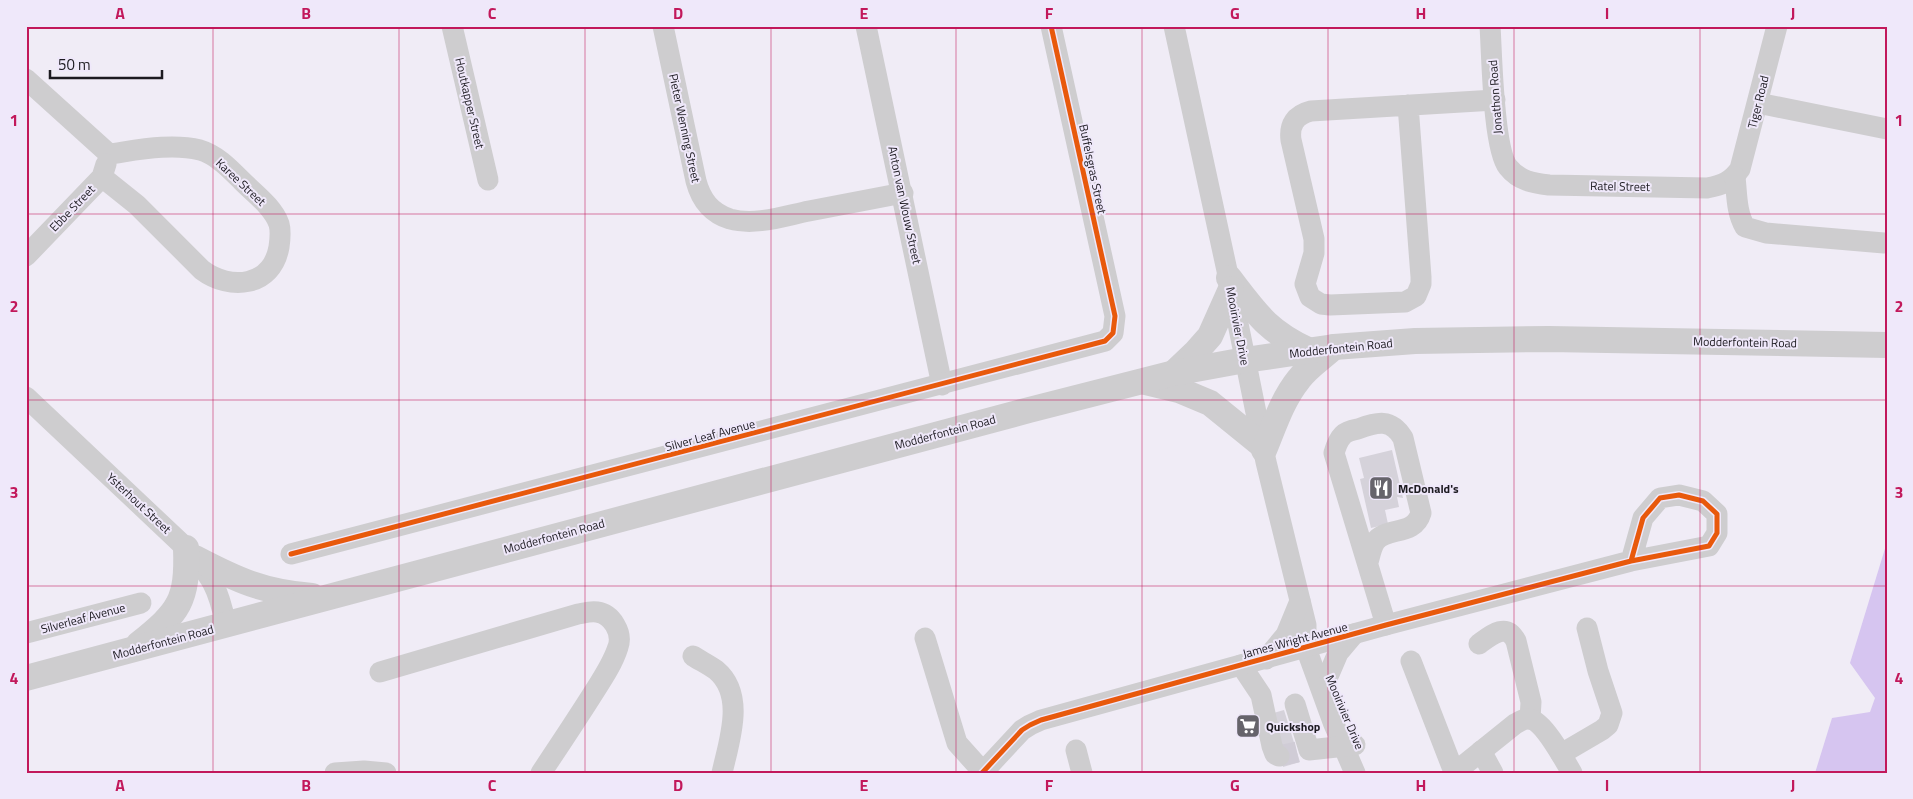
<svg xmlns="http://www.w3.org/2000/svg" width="1913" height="799" font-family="'Titillium Web',sans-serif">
<rect width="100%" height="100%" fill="#f0ecf6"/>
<!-- water -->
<path fill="#d6c5f0" d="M 1887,542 L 1887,773 L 1815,773 L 1832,718 L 1870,712 L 1875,698 L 1850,663 Z"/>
<!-- building -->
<g fill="#d5d2da">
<path d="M 1392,450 L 1403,498 L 1397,497 L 1399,507 L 1385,510 L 1388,524 L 1371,528 L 1360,479 L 1364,478 L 1359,458 Z"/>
<path d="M 1284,710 L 1300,762 L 1283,767 L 1267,715 Z"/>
</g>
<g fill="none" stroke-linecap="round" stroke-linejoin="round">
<!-- minor-tunnel -->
<path stroke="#d0ccd6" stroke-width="21" stroke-dasharray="21 11" stroke-linecap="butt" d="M 1279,756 L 1297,752"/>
<!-- minor -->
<g stroke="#cecdcf" stroke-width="21">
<path d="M 452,26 L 488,180"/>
<path d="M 663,26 L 696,181 C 701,200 711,213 730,219 C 755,226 784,216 809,211 C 840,205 871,199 903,193"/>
<path d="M 866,26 L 942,385"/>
<path d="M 1174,26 L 1231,289 L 1266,462 L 1306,625 L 1306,648 L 1333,722 L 1355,773"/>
<path d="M 1490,26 C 1492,55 1493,148 1508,167 C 1519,181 1533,183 1549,185 L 1707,188 C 1722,185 1731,182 1740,169 L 1777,26"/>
<path d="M 26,79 L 109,154 C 138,150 171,143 200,150 C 217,155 230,169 242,181 C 255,194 273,207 279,224 C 281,231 280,240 279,247 C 272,287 230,291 202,270 L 137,205 L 102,177"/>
<path d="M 1758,103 L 1887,129"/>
<path d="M 1408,105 L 1421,277 L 1421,284 L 1416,296 L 1405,302 L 1330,305 L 1321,304 L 1310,297 L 1305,284 L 1314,253 L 1314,239 L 1291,140 C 1289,125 1295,115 1311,111 L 1495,100"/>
<path d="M 1735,177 C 1737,193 1736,212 1745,227 L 1766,233 L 1884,243"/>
<path d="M 26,256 L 102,177 L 106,164"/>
<path d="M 26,397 L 186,548 C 212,577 218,587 226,625"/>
<path d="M 291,554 L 1105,341 L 1113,333 L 1115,316 L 1051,26"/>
<path d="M 1368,562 C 1370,556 1371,548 1375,542 C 1386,526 1414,537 1421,513 L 1403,438 C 1391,418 1377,422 1358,429 C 1353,430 1347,431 1343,435 C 1338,440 1336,446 1334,453 L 1386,625"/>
<path d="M 26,633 L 141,603"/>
<path d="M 925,638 L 957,743 L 983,772"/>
<path d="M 1479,644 C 1491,635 1506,622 1516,641 L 1531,702 L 1530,719"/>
<path d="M 693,656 C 701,661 709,665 716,670 C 746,695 729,741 722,773"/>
<path d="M 1266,659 L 1286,635 L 1300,601"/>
<path d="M 1411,661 L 1454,772"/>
<path d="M 1241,665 L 1261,695 L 1272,746 L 1275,754 L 1279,756"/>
<path d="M 380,672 L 578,614 C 584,613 590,611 597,612 C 612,614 623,633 618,647 C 613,663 603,678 594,692 C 577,719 559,746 541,773"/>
<path d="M 1329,674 L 1338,653 L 1354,634"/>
<path d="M 1295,704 L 1309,750 L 1355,745"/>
<path d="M 1076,750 L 1082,773"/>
<path d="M 1481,751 L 1493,773"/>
<path d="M 1561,754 L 1602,730 L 1608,725 L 1612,713 L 1598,671 L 1587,628"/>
<path d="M 335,773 L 364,771 L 386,773"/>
<path d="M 982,773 L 1022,730 L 1030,725 L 1041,720 L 1386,625 L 1631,561 L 1709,546 L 1717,533 L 1717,514 L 1703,501 L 1679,495 L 1660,498 L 1643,518 L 1631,561"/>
<path d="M 1454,773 L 1515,724 C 1519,722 1524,718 1530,719 C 1544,722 1565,761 1572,773"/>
</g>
<!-- major -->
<g stroke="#cecdcf" stroke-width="26">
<path d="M 1229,278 C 1256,313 1267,331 1308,350"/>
<path d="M 1174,373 L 1195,353 L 1210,336 L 1231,289"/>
<path d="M 1146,382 L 1179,390 L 1210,403 L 1263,446"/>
<path d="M 1264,450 C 1274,426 1282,400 1299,379 C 1308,367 1322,358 1334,347"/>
<path d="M 195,558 C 237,580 263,592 312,596"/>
<path d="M 139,644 C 179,612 188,601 186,548"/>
<path d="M 26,678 L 1029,410 L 1174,373 L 1245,360 L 1334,347 L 1415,341 L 1549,339 L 1887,345"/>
</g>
<defs>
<g id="cycleway">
<path d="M 291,554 L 1105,341 L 1113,333 L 1115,316 L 1051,26"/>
<path d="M 982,773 L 1022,730 L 1030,725 L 1041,720 L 1386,625 L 1631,561 L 1709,546 L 1717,533 L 1717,514 L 1703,501 L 1679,495 L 1660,498 L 1643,518 L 1631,561"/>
</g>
</defs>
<!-- cycleway casing -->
<use href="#cycleway" stroke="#efe8fa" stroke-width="8"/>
<!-- cycleway -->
<use href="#cycleway" stroke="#e8590c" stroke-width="5"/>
</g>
<!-- grid -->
<path fill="none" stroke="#c2185b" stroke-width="1" stroke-opacity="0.55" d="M 213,26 L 213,773M 399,26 L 399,773M 585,26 L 585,773M 771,26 L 771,773M 956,26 L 956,773M 1142,26 L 1142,773M 1328,26 L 1328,773M 1514,26 L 1514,773M 1700,26 L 1700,773M 26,214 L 1887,214M 26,400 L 1887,400M 26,586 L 1887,586"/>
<!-- icons -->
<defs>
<symbol id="restaurant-square" viewBox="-11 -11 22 22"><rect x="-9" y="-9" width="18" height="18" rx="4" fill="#66646b" stroke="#efe8fa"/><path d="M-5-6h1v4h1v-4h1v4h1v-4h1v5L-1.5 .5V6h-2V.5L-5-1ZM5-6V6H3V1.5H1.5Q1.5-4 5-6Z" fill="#fff"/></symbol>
<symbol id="supermarket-square" viewBox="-11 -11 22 22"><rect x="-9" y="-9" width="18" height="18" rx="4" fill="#66646b" stroke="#efe8fa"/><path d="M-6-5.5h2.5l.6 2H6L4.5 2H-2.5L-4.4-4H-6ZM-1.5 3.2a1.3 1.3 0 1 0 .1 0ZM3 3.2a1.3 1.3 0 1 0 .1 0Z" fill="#fff"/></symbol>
</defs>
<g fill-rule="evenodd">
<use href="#restaurant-square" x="1367" y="474" width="28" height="28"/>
<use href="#supermarket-square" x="1234" y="712" width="28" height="28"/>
</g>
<g text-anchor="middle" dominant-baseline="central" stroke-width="4" stroke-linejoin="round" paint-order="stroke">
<!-- street labels -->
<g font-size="12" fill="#1c1a20" stroke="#efe8fa">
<text transform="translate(1495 97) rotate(-94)">Jonathon Road</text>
<text transform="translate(1758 102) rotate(-76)">Tiger Road</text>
<text transform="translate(470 103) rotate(77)">Houtkapper Street</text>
<text transform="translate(685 128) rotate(78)">Pieter Wenning Street</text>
<text transform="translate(1093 169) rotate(78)">Buffelsgras Street</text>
<text transform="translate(241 182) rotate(43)">Karee Street</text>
<text transform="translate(1620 186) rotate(1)">Ratel Street</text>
<text transform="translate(905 205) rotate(78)">Anton van Wouw Street</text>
<text transform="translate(72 208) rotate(-46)">Ebbe Street</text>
<text transform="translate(1238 326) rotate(79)">Mooirivier Drive</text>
<text transform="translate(1745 342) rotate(1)">Modderfontein Road</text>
<text transform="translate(1341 348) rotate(-6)">Modderfontein Road</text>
<text transform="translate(945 432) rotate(-15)">Modderfontein Road</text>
<text transform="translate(710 435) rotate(-15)">Silver Leaf Avenue</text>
<text transform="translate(139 503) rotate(43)">Ysterhout Street</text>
<text transform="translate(554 536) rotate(-15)">Modderfontein Road</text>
<text transform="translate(83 618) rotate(-15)">Silverleaf Avenue</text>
<text transform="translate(1295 640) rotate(-15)">James Wright Avenue</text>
<text transform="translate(163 642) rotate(-15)">Modderfontein Road</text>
<text transform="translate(1345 712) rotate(67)">Mooirivier Drive</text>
</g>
<!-- poi labels -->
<g font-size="12" font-weight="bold" fill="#1c1a20" stroke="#efe8fa" text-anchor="start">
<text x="1398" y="488">McDonald's</text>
<text x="1266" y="726">Quickshop</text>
</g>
</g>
<!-- border -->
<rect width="1913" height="799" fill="none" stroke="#efe8fa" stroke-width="55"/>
<!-- scale -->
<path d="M50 70v8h112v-8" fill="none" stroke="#1c1a20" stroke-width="2.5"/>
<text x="58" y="70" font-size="15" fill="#1c1a20" stroke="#efe8fa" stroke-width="4" paint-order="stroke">50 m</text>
<rect x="28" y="28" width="1858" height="744" fill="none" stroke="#c2185b" stroke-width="2"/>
<g font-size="16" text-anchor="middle" font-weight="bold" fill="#c2185b">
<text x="120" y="19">A</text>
<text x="306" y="19">B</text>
<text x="492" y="19">C</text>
<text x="678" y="19">D</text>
<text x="864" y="19">E</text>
<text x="1049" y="19">F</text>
<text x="1235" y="19">G</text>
<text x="1421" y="19">H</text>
<text x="1607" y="19">I</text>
<text x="1793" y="19">J</text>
<text x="14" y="126">1</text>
<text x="1899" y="126">1</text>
<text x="14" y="312">2</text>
<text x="1899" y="312">2</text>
<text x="14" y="498">3</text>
<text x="1899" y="498">3</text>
<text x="14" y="684">4</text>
<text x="1899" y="684">4</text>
<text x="120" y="791">A</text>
<text x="306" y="791">B</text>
<text x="492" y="791">C</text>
<text x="678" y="791">D</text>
<text x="864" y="791">E</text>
<text x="1049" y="791">F</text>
<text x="1235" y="791">G</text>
<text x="1421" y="791">H</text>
<text x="1607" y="791">I</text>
<text x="1793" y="791">J</text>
</g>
</svg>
